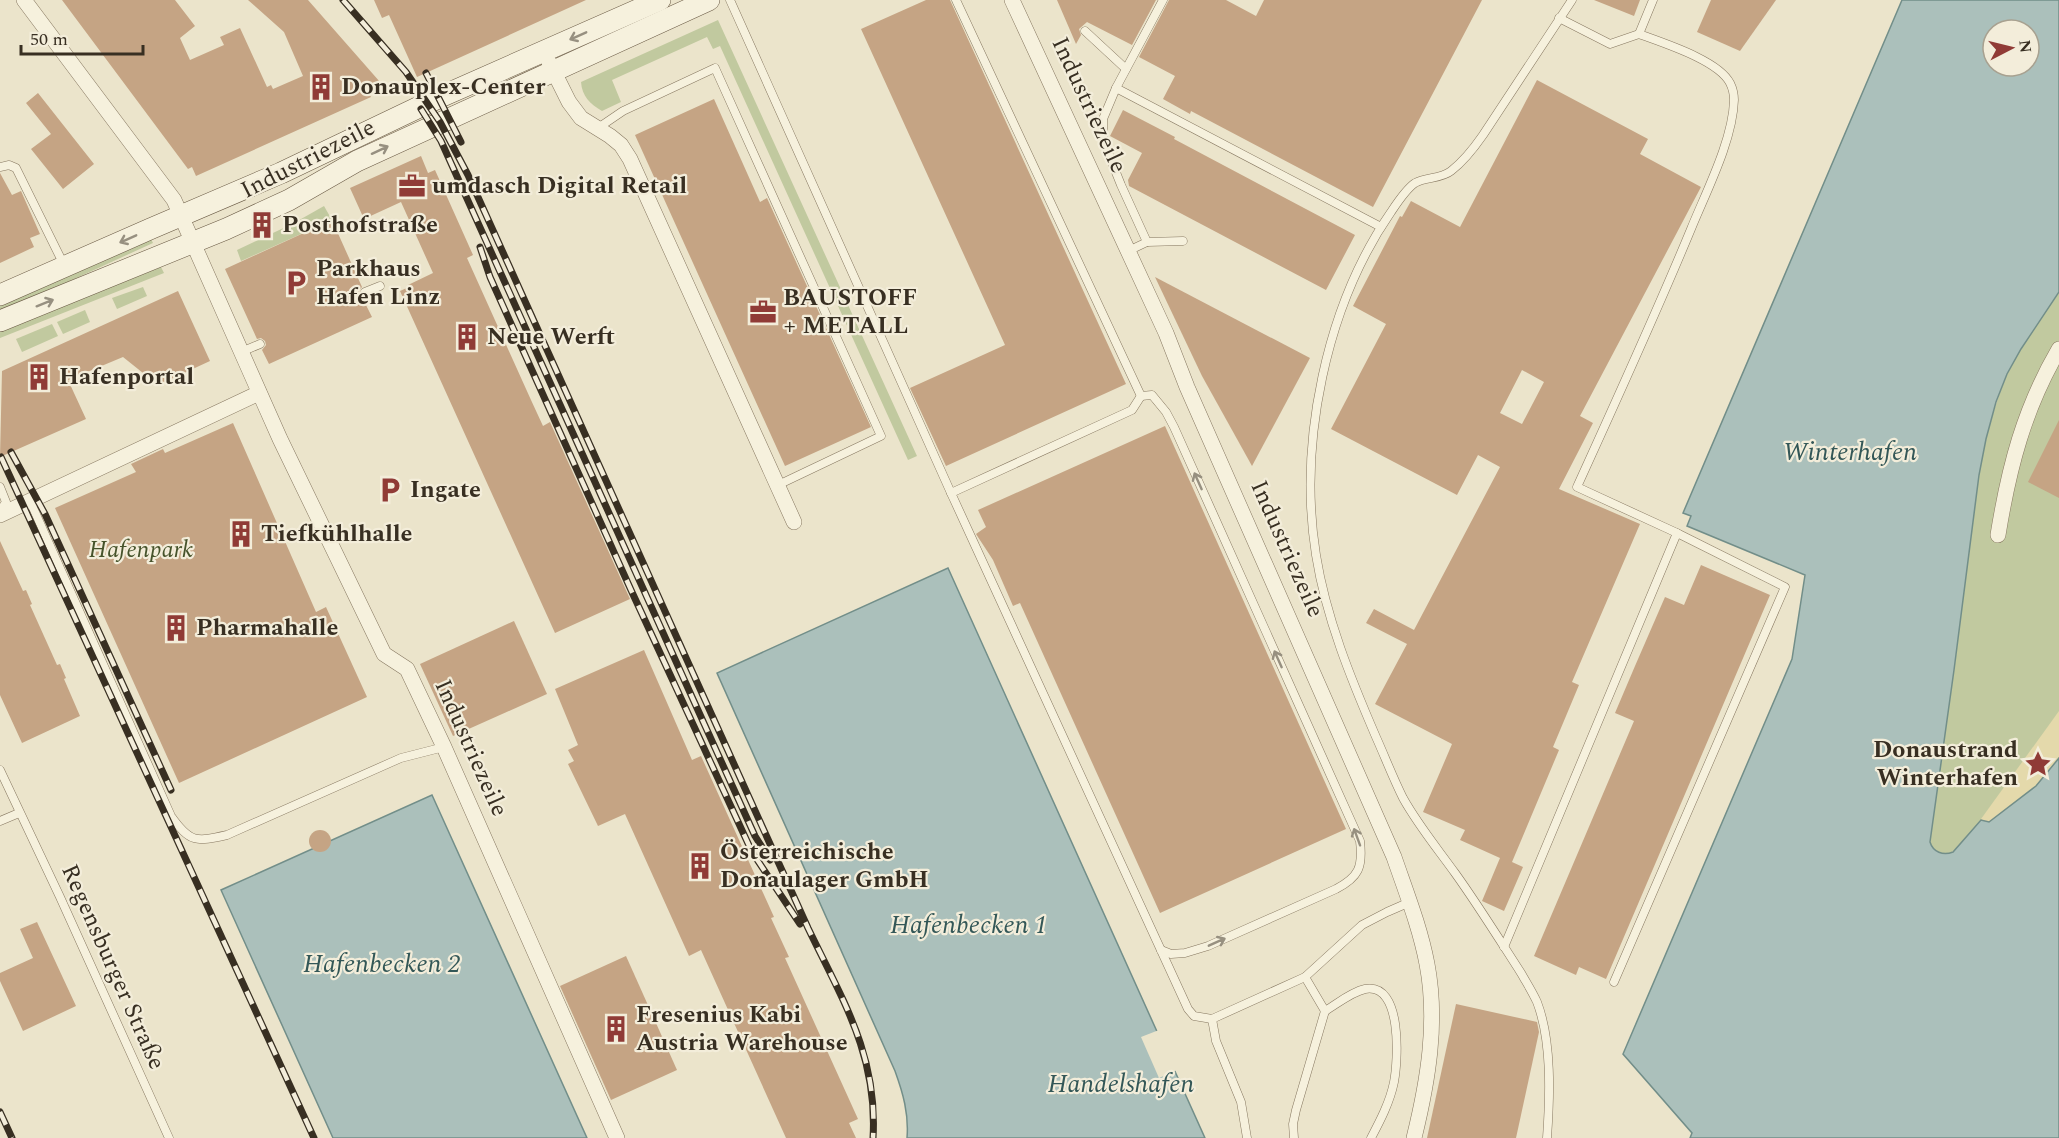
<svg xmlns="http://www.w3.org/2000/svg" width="2059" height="1138" font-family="Spectral,serif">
<rect width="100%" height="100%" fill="#ebe4cb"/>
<!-- green -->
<g fill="#c1c99f">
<path d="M 718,20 L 917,456 L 908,460 L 720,46 L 713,49 L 707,37 L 612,80 L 621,102 L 602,111 C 590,104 582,96 581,82 Z"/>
<path d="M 324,206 L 332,220 L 241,261 L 237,250 L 294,223 Z"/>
<path d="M 150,237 L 153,243 L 0,313 L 0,305 Z"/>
<path d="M 161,267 L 164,273 L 0,338 L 0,331 Z"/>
<path d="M 143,287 L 147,296 L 117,309 L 112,298 Z"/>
<path d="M 2059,292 L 2059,758 L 2036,786 L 1989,823 L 1981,820 C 1970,833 1943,876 1930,842 C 1937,777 1949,713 1957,648 C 1967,560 1972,460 2006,377 C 2018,346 2041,319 2059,292 Z"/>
<path d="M 85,310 L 90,322 L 63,334 L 57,322 Z"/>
<path d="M 52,324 L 58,336 L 22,352 L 16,339 Z"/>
</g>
<!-- sand -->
<path fill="#e4d9ab" d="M 2059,711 L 2059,759 L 2036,786 L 1992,822 L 1986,823 L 1981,819 Z"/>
<!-- water -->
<g fill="#abc0bb" stroke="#728e89" stroke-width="1.5" fill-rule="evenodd">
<path d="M 1902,0 L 2059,0 L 2059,292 L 2021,349 L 2007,374 L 1996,402 L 1986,439 L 1979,475 L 1954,670 L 1930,842 C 1933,852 1943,856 1953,852 L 1981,820 L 1989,822 L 2036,786 L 2059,758 L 2059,1138 L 1690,1138 L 1692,1133 L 1623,1054 L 1792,659 L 1805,575 L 1687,526 L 1691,516 L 1683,513 ZM 1993,30 L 2029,30 L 2029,66 L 1993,66 Z"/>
<path d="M 948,568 L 1205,1138 L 907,1138 C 909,1114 903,1093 895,1071 L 717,673 Z"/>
<path d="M 432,795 L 587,1138 L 333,1138 L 221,890 Z"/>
</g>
<!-- pier -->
<path fill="#ebe4cb" d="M 1159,1030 L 1177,1070 L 1159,1078 L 1141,1037 Z"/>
<!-- building -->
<g fill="#c5a484" fill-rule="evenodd">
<path d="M 62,0 L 175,0 L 195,26 L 180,38 L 190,60 L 224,45 L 220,37 L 240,28 L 267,87 L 271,85 L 273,89 L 303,76 L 284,32 L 248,0 L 308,0 L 380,82 L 366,88 L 371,97 L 196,176 L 192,167 L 188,169 Z"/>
<path d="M 374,0 L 586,0 L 417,77 L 389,15 L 382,18 Z"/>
<path d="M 926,0 L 950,0 L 1126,384 L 946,466 L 910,388 L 1005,345 L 861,29 Z"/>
<path d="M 1057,0 L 1156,0 L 1132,45 L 1087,22 L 1079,29 L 1081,35 L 1076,44 Z"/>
<path d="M 1169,0 L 1226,0 L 1256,16 L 1264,0 L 1482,0 L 1373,207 L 1191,111 L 1190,114 L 1163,99 L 1175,76 L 1139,57 Z"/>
<path d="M 1594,0 L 1640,0 L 1634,16 Z"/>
<path d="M 1711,0 L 1776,0 L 1740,51 L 1697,32 Z"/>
<path d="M 1537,80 L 1648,139 L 1640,154 L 1701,187 L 1580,416 L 1593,423 L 1559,489 L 1640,524 L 1572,682 L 1579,685 L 1553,747 L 1559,750 L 1512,862 L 1523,867 L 1504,911 L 1482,901 L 1500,858 L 1460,840 L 1465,830 L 1423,812 L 1452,744 L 1375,704 L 1407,644 L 1366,623 L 1374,609 L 1414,630 L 1500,467 L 1478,455 L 1457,495 L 1331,429 L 1386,324 L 1353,306 L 1400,216 L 1402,217 L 1411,201 L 1460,227 ZM 1522,370 L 1544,382 L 1522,424 L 1500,413 Z"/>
<path d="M 38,93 L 94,164 L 63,189 L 31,149 L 51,134 L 26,103 Z"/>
<path d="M 714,99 L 760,202 L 767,198 L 871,427 L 785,466 L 635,135 Z"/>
<path d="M 1123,110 L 1175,137 L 1174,139 L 1355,235 L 1326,290 L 1129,186 L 1128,180 L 1142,153 L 1110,136 Z"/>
<path d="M 421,156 L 428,173 L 435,170 L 473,255 L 467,258 L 531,400 L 543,426 L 550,422 L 630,599 L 555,633 L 400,291 L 409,287 L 408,285 L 433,273 L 401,202 L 364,219 L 350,188 Z"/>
<path d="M 0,173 L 12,195 L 21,191 L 40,234 L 30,238 L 34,247 L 0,263 Z"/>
<path d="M 332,220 L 362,287 L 359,291 L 360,295 L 364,298 L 367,298 L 370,303 L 366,305 L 372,317 L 269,364 L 262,350 L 266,345 L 265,341 L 261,338 L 257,339 L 225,269 Z"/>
<path d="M 1155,277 L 1310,358 L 1252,466 L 1202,376 Z"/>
<path d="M 178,291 L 210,361 L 158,385 L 123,357 L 68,380 L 86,419 L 0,457 L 2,371 Z"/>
<path d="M 2059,420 L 2059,498 L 2028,482 Z"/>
<path d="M 233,423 L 316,612 L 326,607 L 367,697 L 179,783 L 55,508 L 136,472 L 131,464 L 163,449 L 165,453 Z"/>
<path d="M 1165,426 L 1346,829 L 1160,913 L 1020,603 L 1013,606 L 993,560 L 976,534 L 986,527 L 978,510 Z"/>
<path d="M 0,541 L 23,591 L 26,590 L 32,604 L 30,605 L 57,665 L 60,664 L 66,678 L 64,679 L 80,716 L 22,743 L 0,695 Z"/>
<path d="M 1701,565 L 1770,595 L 1606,979 L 1579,967 L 1576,975 L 1534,956 L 1634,721 L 1615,713 L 1635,666 L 1665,597 L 1684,605 Z"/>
<path d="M 514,621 L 547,694 L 453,736 L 420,664 Z"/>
<path d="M 644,650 L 692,760 L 701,756 L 774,917 L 771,918 L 789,957 L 785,958 L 858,1119 L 849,1123 L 856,1138 L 786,1138 L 701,950 L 689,956 L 625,814 L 598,826 L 568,764 L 574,761 L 568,750 L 578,745 L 555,689 Z"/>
<circle cx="320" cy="841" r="11"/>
<path d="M 37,922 L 76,1006 L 23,1031 L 0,981 L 0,973 L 33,958 L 20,929 Z"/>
<path d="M 626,956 L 677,1070 L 611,1100 L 560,986 Z"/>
<path d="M 1456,1004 L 1537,1022 L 1539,1032 L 1516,1138 L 1427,1138 Z"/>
</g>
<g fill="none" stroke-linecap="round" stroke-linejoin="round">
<defs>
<g id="lane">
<path d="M 730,0 L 951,493 L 1188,1009 L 1194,1016 L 1212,1019 L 1305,977 L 1362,925 L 1387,912 L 1410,902"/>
<path d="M 956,0 L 1141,396"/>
<path d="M 1559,18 L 1610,44 L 1639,34 L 1653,0"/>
<path d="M 1085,31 L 1126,69"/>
<path d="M 1116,88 L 1163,0"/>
<path d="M 598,128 L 623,111 L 715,68 L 881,436 L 778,485"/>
<path d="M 0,167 L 9,165 L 16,168 L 64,265"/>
<path d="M 1147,242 L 1183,241"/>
<path d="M 1128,251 L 1147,242 L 1121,185 L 1103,140 L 1103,119 L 1116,88 L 1381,227"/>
<path d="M 365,292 L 380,286"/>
<path d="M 241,352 L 260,344"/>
<path d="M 1141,396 L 1152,395 L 1166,412 L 1174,427 L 1360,841 C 1363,867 1359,877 1336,889 L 1208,946 L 1185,953 L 1171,954 L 1161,950"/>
<path d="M 0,487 L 6,502 L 0,511"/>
<path d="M 951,493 L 1132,410 L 1141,396"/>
<path d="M 30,501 L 171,816 C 190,843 196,842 227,835 L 401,758 L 444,747"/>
<path d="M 0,770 L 60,897 L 169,1138"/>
<path d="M 0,821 L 19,813"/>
<path d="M 1504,947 L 1677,533 L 1577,487 C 1616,401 1655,316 1691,229 C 1706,192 1733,140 1734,100 C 1734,95 1732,87 1730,83 C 1718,60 1663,43 1639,34"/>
<path d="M 1305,977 L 1325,1011 C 1337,1004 1351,992 1365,989 C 1403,982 1398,1061 1394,1082 C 1390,1102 1380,1121 1371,1138"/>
<path d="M 1614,982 L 1785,587 L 1677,533"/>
<path d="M 1212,1019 L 1216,1041 L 1241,1102 L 1247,1138"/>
<path d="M 1294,1138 L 1293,1124 L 1296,1110 L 1325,1011"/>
<path d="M 1547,1138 C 1550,1096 1552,1041 1537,1002 C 1532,991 1526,982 1521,973 C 1499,939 1478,905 1455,873 C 1437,848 1418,825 1403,798 C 1393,778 1385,757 1376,737 C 1351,679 1326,618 1316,555 C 1298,443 1326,306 1391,212 C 1397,203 1406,189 1415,183 C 1425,177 1441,179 1451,171 C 1464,161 1474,148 1483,135 L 1572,0"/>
</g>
<g id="street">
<path d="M 24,0 L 174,200 L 280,439 L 384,654 L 407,669 L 444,747 L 617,1138"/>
<path d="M 1012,0 L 1166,333 L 1187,387 L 1394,857 C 1406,892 1420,927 1427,964 C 1438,1022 1428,1081 1414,1138"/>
<path d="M 549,62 L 569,102 L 581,118 L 610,136 L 621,145 L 630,159 L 794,522"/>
<path d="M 0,515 L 259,393"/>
<path d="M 1998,535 C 2009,467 2024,409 2059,349"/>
</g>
<g id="secondary">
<path d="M 0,295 L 150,229 L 281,173 L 438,98 L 660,0"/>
<path d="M 0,321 L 226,229 L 289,200 L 357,161 L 709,0"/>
</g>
</defs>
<!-- lane casing -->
<use href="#lane" stroke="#867760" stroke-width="9"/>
<!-- street casing -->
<use href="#street" stroke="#867760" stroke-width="16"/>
<!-- secondary casing -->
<use href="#secondary" stroke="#685843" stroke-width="22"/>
<!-- lane -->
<use href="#lane" stroke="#f6f1dd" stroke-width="8"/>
<!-- street -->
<use href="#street" stroke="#f6f1dd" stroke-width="15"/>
<!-- secondary -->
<use href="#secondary" stroke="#f6f1dd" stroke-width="21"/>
<defs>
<g id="rail">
<path d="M 343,0 L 406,72 L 440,122 L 468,175 L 808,928 C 842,999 878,1055 873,1138"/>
<path d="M 426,73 L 461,142"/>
<path d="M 421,109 L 441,141 L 697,708 L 755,836 L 770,860"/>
<path d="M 480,247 L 490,277 L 631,590 L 752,852 L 800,924"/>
<path d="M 11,452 L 45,514 L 171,790"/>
<path d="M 1,457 L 314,1138"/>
<path d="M 0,1112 L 12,1138"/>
</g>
</defs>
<!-- rail casing -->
<use href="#rail" stroke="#382f22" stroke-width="7"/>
<!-- rail -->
<use href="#rail" stroke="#f3edda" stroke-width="4.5" stroke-dasharray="14" stroke-linecap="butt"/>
</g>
<!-- one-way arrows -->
<defs><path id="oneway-shaft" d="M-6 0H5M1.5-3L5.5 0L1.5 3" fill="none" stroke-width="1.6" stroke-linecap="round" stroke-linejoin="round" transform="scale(1.5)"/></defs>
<g stroke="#979080">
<use href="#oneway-shaft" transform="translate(578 36) rotate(156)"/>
<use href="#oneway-shaft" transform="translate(380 150) rotate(-25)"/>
<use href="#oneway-shaft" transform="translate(128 239) rotate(156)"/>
<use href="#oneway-shaft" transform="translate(45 303) rotate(-22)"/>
<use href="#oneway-shaft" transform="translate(1198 481) rotate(-114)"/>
<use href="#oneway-shaft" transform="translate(1278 659) rotate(-114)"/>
<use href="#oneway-shaft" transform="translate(1357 837) rotate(-110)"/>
<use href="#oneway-shaft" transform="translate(1217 942) rotate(-24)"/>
</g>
<!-- icons -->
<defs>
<symbol id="building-bare" viewBox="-9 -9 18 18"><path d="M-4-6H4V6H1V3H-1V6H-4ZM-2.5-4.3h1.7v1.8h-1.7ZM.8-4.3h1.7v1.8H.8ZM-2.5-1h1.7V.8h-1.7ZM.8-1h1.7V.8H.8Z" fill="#903b36" stroke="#f3edda" stroke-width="2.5" paint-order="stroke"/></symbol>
<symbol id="office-bare" viewBox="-9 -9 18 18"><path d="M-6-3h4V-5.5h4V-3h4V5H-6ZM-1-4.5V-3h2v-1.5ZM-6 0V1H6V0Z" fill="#903b36" stroke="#f3edda" stroke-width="2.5" paint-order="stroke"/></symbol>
<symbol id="parking-bare" viewBox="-9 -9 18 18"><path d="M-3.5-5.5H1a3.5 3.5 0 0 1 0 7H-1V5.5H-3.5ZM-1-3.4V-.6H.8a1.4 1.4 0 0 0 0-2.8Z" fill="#903b36" stroke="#f3edda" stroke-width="2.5" paint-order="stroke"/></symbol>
<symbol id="sight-bare" viewBox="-9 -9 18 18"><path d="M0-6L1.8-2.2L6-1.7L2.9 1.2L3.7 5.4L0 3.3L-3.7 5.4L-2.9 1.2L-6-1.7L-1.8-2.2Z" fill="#903b36" stroke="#f3edda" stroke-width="2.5" paint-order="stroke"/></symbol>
</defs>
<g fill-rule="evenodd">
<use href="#building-bare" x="302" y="68" width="38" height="38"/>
<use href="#office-bare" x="393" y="167" width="38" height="38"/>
<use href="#building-bare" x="243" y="206" width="38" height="38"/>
<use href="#parking-bare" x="277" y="264" width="38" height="38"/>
<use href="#office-bare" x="744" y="293" width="38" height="38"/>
<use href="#building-bare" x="448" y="318" width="38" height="38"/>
<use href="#building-bare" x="20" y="358" width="38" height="38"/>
<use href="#parking-bare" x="371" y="471" width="38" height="38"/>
<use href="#building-bare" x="222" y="515" width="38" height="38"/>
<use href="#building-bare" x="157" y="609" width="38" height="38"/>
<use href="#sight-bare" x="2019" y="745" width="38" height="38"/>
<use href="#building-bare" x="681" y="847" width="38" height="38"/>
<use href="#building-bare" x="597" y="1010" width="38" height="38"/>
</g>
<g text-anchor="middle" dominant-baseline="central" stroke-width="4.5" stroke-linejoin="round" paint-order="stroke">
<!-- poi labels -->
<g font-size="24" font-weight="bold" fill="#382f22" stroke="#f3edda" text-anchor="start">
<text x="341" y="87">Donauplex-Center</text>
<text x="432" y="186">umdasch Digital Retail</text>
<text x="282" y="225">Posthofstraße</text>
<text x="316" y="269">Parkhaus<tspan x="316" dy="28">Hafen Linz</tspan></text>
<text x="783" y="298">BAUSTOFF<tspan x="783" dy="28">+ METALL</tspan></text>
<text x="487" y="337">Neue Werft</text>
<text x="59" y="377">Hafenportal</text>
<text x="410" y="490">Ingate</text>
<text x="261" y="534">Tiefkühlhalle</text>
<text x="196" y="628">Pharmahalle</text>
<text x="2018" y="750" text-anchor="end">Donaustrand<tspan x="2018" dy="28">Winterhafen</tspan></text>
<text x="720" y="852">Österreichische<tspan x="720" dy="28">Donaulager GmbH</tspan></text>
<text x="636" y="1015">Fresenius Kabi<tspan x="636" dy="28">Austria Warehouse</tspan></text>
</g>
<!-- street labels -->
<g font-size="24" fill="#382f22" stroke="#f3edda">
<text transform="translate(1089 105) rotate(65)">Industriezeile</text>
<text transform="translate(308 159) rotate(-27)">Industriezeile</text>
<text transform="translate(1287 549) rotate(66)">Industriezeile</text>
<text transform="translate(471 748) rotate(66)">Industriezeile</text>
<text transform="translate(113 967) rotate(66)">Regensburger Straße</text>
</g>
<!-- park labels -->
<g font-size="24" font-style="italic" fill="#46532b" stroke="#f3edda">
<text x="141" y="550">Hafenpark</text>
</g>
<!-- water labels -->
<g font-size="26" font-style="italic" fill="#335757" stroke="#f3edda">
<text x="1850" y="452">Winterhafen</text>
<text x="969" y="925">Hafenbecken 1</text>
<text x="382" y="964">Hafenbecken 2</text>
<text x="1121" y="1084">Handelshafen</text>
</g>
</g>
<!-- north arrow -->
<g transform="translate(2011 48) rotate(83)"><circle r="28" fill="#f3edda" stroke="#a8a190" stroke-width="1.5"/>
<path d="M0-4.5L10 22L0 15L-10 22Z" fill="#903b36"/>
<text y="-9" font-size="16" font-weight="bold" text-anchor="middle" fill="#382f22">N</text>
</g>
<!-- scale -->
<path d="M21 45v9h122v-9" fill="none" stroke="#382f22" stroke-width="3"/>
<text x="30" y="45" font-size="18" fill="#382f22" stroke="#f3edda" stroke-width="4.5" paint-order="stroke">50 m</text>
</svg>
